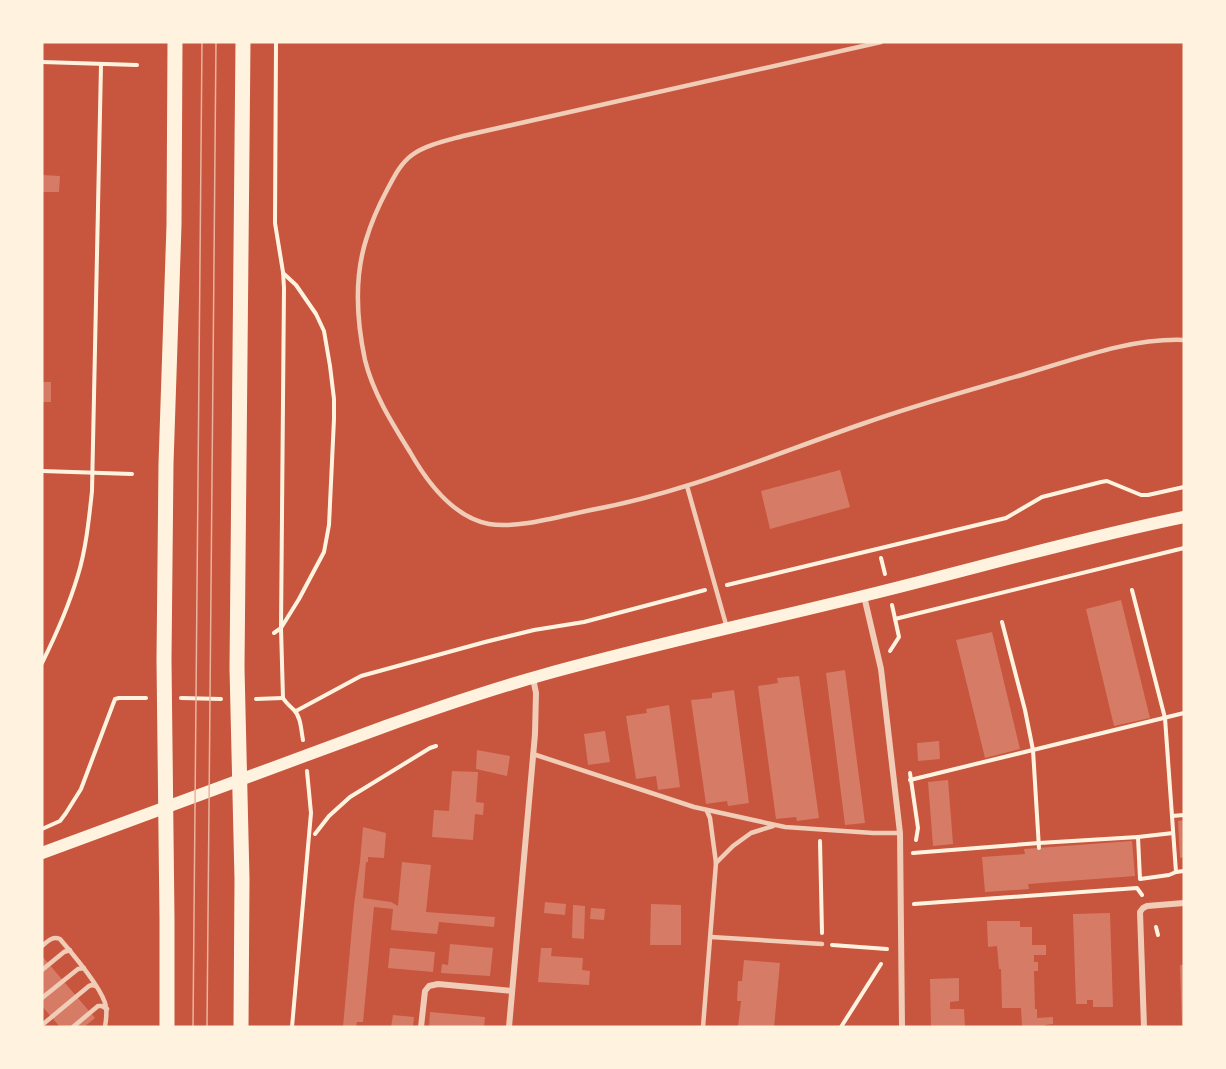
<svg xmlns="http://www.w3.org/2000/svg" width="1226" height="1069" font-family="'Fira Sans',sans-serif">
<rect width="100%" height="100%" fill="#c8553d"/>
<!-- building -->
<g fill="#d67c66">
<path d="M 42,175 L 60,176 L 59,192 L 42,192 Z"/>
<rect x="42" y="382" width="9" height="20"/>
<path d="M 840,470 L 850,507 L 770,529 L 761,491 Z"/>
<path d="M 1121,600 L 1150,718 L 1114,726 L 1086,609 Z"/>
<path d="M 992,632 L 1020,749 L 985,758 L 956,640 Z"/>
<path d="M 845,670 L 865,823 L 845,825 L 826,673 Z"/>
<path d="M 799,676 L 819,818 L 797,821 L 796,817 L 776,819 L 758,686 L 778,683 L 777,678 Z"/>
<path d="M 734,690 L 749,803 L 728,806 L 727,801 L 706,804 L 691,700 L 712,698 L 712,693 Z"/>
<path d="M 669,705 L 680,787 L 658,790 L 656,776 L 636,779 L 626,716 L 647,713 L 646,709 Z"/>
<path d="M 605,731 L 610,762 L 588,765 L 584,734 Z"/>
<path d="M 939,741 L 940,759 L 918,761 L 917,743 Z"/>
<path d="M 477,750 L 510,756 L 507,776 L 476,769 Z"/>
<path d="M 452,771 L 478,772 L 476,802 L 484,803 L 483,815 L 475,814 L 473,840 L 432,837 L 434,810 L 449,811 Z"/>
<path d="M 948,780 L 953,844 L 933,846 L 928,782 Z"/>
<path d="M 1184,820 L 1184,857 L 1180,858 L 1178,821 Z"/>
<path d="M 363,827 L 386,833 L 384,858 L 368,857 L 368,862 L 366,862 L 363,898 L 391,902 L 398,906 L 402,862 L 431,865 L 426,912 L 495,917 L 494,927 L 439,922 L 437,934 L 391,930 L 393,909 L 374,907 L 363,1022 L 357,1022 L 356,1027 L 343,1027 L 354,905 L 360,862 Z"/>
<path d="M 1132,841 L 1135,876 L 1028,884 L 1029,889 L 985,892 L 982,857 L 1025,854 L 1024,849 Z"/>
<path d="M 545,902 L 566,904 L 565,915 L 544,913 Z"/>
<path d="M 651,904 L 681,905 L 681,945 L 650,945 Z"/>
<path d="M 573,905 L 585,906 L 584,939 L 572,938 Z"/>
<path d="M 591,908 L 605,909 L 604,920 L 590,919 Z"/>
<path d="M 1110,913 L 1113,1007 L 1093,1007 L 1093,1000 L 1087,1000 L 1087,1004 L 1076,1004 L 1073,914 Z"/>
<path d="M 987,921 L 1020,921 L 1020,927 L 1032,927 L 1032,945 L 1046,945 L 1046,955 L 1034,955 L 1034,962 L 1038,962 L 1038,971 L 1034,971 L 1035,1009 L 1037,1009 L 1037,1018 L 1053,1017 L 1053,1024 L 1045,1025 L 1045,1027 L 1022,1027 L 1021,1008 L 1002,1008 L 1001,969 L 999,969 L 997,946 L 988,947 Z"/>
<path d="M 450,944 L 493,948 L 490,976 L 441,973 L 442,964 L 448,965 Z"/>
<path d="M 390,948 L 435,952 L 433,972 L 388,968 Z"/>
<path d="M 541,948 L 552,948 L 551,956 L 583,958 L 582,970 L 590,971 L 589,985 L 538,982 Z"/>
<path d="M 42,956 L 95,1018 L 84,1027 L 60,1027 L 42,1006 Z"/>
<path d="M 744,960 L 780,963 L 774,1027 L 738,1027 L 741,1001 L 737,1001 L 738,981 L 742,981 Z"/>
<path d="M 1180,965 L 1184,965 L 1184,1027 L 1182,1027 Z"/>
<path d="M 959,978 L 959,1001 L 950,1002 L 950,1009 L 964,1009 L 965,1027 L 931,1027 L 930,979 Z"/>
<path d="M 430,1012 L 485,1017 L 484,1027 L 429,1027 Z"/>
<path d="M 393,1015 L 414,1017 L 413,1027 L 391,1027 Z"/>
</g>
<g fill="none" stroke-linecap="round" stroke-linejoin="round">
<!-- path -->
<g stroke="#fff3e0" stroke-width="4">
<path d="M 276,42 L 275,223 L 283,272 L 284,288 L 281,628 L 283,698 C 286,703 290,706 294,710 C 301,717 301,730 303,740"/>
<path d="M 42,62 L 137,65"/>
<path d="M 42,471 L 132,474"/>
<path d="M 881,558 L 885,574"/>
<path d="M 727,585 L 1006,518 L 1042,497 L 1101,482 L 1107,481 L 1141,495 L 1148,495 L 1184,487"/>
<path d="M 1132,590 L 1165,718 L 1176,872 L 1184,871"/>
<path d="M 895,619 L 1184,548"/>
<path d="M 1002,622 L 1025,710 L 1033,750 L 1039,848"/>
<path d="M 274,633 L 281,628 L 299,599 L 324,552 L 329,525 L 334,419 L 334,399 L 330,366 L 324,331 L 316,314 L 296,285 L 283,273"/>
<path d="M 890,651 L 899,637 L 892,605"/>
<path d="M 42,663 C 56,635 69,605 78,575 C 86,549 89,519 92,491 L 101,65"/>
<path d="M 181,698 L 221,699"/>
<path d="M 256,699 L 283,698"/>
<path d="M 296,711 L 361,676 L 485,642 L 534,630 L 584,622 L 705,590"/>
<path d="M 910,773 L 918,828 L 916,840"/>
<path d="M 910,780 L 1184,713"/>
<path d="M 1172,816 L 1184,815"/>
<path d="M 42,829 L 60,821 L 66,813 L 81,789 L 115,699 L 119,698 L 146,698"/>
<path d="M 315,834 L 329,816 L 350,797 L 430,748 L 436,746"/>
<path d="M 1138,837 L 1173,833"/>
<path d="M 820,841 L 822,933"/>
<path d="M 913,853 L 1039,843 L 1138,837 L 1140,879 L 1169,875 L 1176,872"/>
<path d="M 914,904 L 1137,888 L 1142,895"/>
<path d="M 1156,927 L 1158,935"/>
<path d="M 832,945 L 887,949"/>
<path d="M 292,1027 L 311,813 L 307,771"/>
<path d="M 841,1027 L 881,964"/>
</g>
<!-- service -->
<g stroke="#f1ccb7" stroke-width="4.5">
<path d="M 881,42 L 463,136 C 445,141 426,145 412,155 C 400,164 394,177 387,190 C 379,205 371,223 366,240 C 354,278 357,322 365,360 C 373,393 392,423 410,452 C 427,482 453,517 489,524 C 518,529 561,516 591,510 C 684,493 772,455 862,424 C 915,405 970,390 1025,374 C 1076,359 1130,338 1184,340"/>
<path d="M 687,486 L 727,628"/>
<path d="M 533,754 L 694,807 L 785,827 L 873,833 L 900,833"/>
<path d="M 716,863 L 733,846 L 751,833 L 773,826"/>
<path d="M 711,937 L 822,944"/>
<path d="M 42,946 C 48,941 52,936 60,939 C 72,953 104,990 106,1007 C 107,1014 106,1021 105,1027"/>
<path d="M 42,970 L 64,952 L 70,950"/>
<path d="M 42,998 L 78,969 L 84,968"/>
<path d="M 42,1025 L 89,986 L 92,985 L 96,986"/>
<path d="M 73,1027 L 98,1006 L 102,1006 L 107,1009"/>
<path d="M 703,1027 L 716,863 L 710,818 L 707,811"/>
</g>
<!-- minor -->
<g stroke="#f1ccb7" stroke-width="6">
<path d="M 864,596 L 881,669 L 900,833 L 902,1027"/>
<path d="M 421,1027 L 425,991 L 429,986 L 438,984 L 512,991"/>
<path d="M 509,1027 L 535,734 L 536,693 L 533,678"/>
<path d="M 1144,1027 L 1140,912 L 1143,908 L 1147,906 L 1184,903"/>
</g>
<!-- secondary -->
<path stroke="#fff3e0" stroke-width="12" d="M 42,853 L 386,726 C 439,707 492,689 546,674 C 651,645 757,622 863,596 C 970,570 1076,539 1184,517"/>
<!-- primary -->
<g stroke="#fff3e0" stroke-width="15">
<path d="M 167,1027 L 167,919 L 164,660 L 166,464 L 174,225 L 175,42"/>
<path d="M 241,1027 L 242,879 L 237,668 L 243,42"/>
</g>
<!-- tram -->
<g stroke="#e9b49f" stroke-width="1.5">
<path d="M 193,1027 L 202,42"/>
<path d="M 207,1027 L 216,42"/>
</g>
</g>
<!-- border -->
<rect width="1226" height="1069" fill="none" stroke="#fff3e0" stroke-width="87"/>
</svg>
